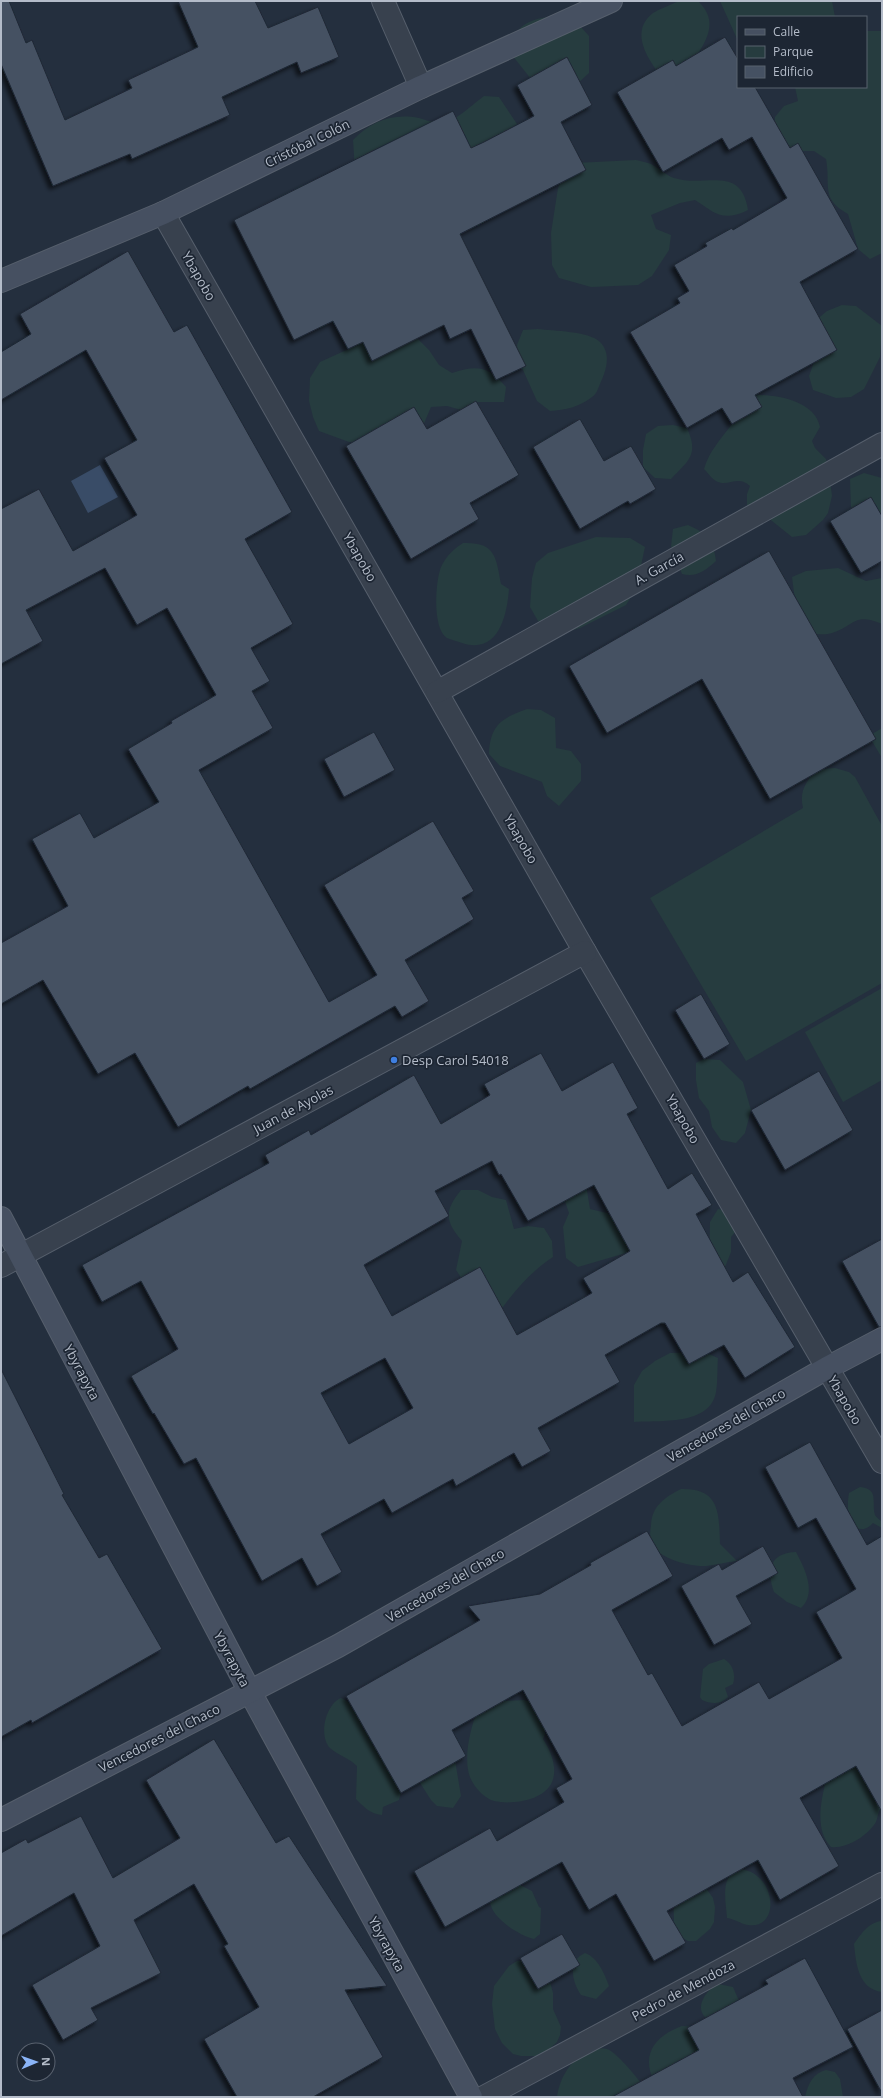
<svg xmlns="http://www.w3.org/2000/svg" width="883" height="2098" font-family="'Open Sans',sans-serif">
<defs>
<filter id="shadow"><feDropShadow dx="-3.5" dy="3.5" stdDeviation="2" flood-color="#0009"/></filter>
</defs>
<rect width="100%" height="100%" fill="#242f3e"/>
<!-- green -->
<g fill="#263c3f">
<path d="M 679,1 L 698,1 C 720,22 706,41 693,62 L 657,71 C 645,54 631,30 653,13 C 661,8 671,5 679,1 Z"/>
<path d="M 720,1 L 832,1 L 835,17 L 738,17 L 738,41 Z"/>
<path d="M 550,17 L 579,25 L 589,36 L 589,73 L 577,84 L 531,79 L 512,55 C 512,50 511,43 513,39 C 519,23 536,18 550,17 Z"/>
<path d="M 866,31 L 882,31 L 882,253 L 870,259 L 858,249 L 848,214 C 820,198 831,187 826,159 L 814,151 L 798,151 L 783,146 L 774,133 L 775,117 L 784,106 L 798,101 L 795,87 L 866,87 Z"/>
<path d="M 484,96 L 499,97 L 519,127 L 478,151 L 471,148 L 355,171 L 353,140 C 372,121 392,113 419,118 C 426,120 436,124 443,123 C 455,122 474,103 484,96 Z"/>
<path d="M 636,160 C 640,161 646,162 651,164 C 659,168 665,175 674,178 C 705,188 741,164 748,210 C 723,222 716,214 695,200 L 680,203 L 651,215 L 656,229 L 671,235 L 669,250 L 652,276 L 638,285 L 591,287 L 559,278 L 552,265 L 551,233 L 558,188 L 564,175 L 575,163 Z"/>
<path d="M 842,305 L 856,306 L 882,326 L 880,357 L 864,389 L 851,397 L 836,398 L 813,390 L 809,376 L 814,362 L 815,321 L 827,311 Z"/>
<path d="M 538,329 C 553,331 589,331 600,342 C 612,354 606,371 600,384 C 598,389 596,395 592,397 C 579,407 566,410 550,411 L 537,401 L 518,359 L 517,345 L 523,330 Z"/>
<path d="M 404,334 L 418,339 L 429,350 L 439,365 L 452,373 C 477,365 488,366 506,387 L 504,402 L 475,402 L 461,410 L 447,406 L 431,407 L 417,440 L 382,444 L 349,442 L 319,431 L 313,417 L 309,401 L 310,378 L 320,362 L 375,337 Z"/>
<path d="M 758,395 C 780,395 815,402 820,427 L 812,441 L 815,448 L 826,459 L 828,466 L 832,496 L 828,513 L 823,520 L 806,535 L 792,537 L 767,517 L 747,510 L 747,494 L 750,486 C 737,474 728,488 716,481 C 712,479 708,473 704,469 C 709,451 721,439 732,424 C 742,412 740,401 758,395 Z"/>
<path d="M 673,425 L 687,428 C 699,455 689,460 671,479 L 655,478 L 643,467 L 643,450 L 646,434 L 658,426 Z"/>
<path d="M 864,473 L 882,478 L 882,517 L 862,520 L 851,509 L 850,479 Z"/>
<path d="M 688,525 C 708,534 713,540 716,561 C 706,570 696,578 682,574 L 671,546 L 673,529 Z"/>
<path d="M 596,537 L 630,538 L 645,547 L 636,589 L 626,605 L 580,628 L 565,632 L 549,631 L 538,621 L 530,607 L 532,578 L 536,563 L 548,553 Z"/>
<path d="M 463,543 C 495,542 496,556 501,584 L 509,589 C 507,616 498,655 462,643 C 457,641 451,640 447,638 C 432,629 435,578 442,565 C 447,555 454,549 463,543 Z"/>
<path d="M 838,568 L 866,581 L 882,578 L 882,624 C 853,612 855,626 832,633 C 827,635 821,634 816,634 L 804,624 L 794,593 L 792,577 L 806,571 Z"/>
<path d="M 527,709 L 541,710 L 555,718 L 556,748 L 571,751 L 581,764 L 581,781 L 559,806 L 547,796 L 542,782 L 500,766 L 489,754 C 490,726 501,718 527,709 Z"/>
<path d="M 882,728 L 882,758 L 869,736 Z"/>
<path d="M 835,768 L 849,772 L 855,777 L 882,826 L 882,983 L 746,1061 L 650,898 L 803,808 C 799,791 806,781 818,769 Z"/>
<path d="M 882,988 L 882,1080 L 843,1102 L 805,1032 Z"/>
<path d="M 704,1059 L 720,1060 L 743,1082 L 751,1110 L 745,1133 L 736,1143 L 721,1140 L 712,1127 L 709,1111 L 699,1098 L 696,1080 L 696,1063 Z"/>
<path d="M 585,1179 L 590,1209 L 607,1213 L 611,1216 L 628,1212 L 633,1251 L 578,1267 L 566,1258 L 563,1227 L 569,1213 L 559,1184 Z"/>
<path d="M 461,1190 L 478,1190 L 492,1197 L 506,1200 L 514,1229 L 528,1226 L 544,1228 L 552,1241 L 553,1257 C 532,1271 517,1288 503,1307 C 476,1302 470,1291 456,1270 L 462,1241 C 445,1221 444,1211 461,1190 Z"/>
<path d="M 718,1209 L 734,1211 L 741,1225 L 731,1237 L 731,1252 L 725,1267 L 709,1266 L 710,1222 Z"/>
<path d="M 704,1352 L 718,1358 C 717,1369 718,1381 716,1392 C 710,1426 660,1420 634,1422 L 634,1385 L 642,1371 L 655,1361 L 670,1353 Z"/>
<path d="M 860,1487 C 880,1489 871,1503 875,1515 C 876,1517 880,1520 882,1522 L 882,1528 L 873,1523 C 870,1526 867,1529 862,1529 C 846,1529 847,1504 849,1493 Z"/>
<path d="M 681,1489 C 720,1488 719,1513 720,1544 L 737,1561 C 727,1562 716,1565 706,1566 C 692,1567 660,1559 653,1546 C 649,1539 650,1532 651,1525 C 652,1506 665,1497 681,1489 Z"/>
<path d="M 796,1552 C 805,1569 817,1593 801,1608 L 787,1602 L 774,1592 C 766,1570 770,1553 796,1552 Z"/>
<path d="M 724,1659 C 733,1664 736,1675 733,1684 L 725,1688 L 728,1697 C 720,1705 711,1704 702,1700 L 700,1697 L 703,1669 L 709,1664 Z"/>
<path d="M 341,1698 C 355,1704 376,1729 380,1743 C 381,1748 381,1754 381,1759 L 388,1765 L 401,1792 L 399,1800 L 383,1807 L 382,1815 C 370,1814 364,1807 356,1799 L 357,1766 C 349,1758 338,1755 330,1748 C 318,1735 326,1704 341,1698 Z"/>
<path d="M 524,1700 C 527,1701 532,1702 534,1703 C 543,1710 549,1729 543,1739 C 551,1751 558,1768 552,1782 C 544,1801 511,1805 494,1801 C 486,1799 477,1790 473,1783 C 461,1765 470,1730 477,1711 L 500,1701 Z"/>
<path d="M 455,1760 L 461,1796 L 453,1808 L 437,1806 L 431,1800 L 415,1775 Z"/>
<path d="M 856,1761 L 881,1808 C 877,1813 878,1821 874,1825 C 865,1837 846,1849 831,1847 C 813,1828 822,1796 828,1773 Z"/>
<path d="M 740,1869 C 777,1873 781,1930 748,1925 C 741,1924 735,1919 727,1918 C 726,1901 719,1875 740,1869 Z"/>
<path d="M 696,1874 L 713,1898 L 715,1907 L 714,1922 L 710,1929 L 696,1941 L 688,1941 L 681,1937 L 674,1922 L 673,1887 Z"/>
<path d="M 518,1884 L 532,1891 L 539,1907 L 541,1908 L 540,1934 L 534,1939 C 519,1936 488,1916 490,1899 Z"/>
<path d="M 882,1921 L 882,1992 C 858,1989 856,1963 854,1944 C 861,1934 869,1922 882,1921 Z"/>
<path d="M 585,1953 C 598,1958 604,1973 609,1986 L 596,1999 L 581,1995 C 572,1982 567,1961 585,1953 Z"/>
<path d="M 517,1961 L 533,1961 L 547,1971 L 553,1993 L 553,2009 L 561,2027 L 560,2035 L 557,2042 L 545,2053 L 537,2056 L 521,2056 L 513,2054 L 502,2043 L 495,2029 L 492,2004 L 494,1986 L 509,1966 Z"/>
<path d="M 718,1984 L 733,1987 L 739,2001 L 707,2019 C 693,2008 706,1990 718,1984 Z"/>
<path d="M 682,2026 L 695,2027 L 722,2046 L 655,2083 C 640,2056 654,2036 682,2026 Z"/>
<path d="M 591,2049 C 596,2049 602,2048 607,2049 C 616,2051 646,2087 650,2097 L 557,2097 C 560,2076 572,2058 591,2049 Z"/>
<path d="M 826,2070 L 835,2072 L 840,2079 L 843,2097 L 805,2097 C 808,2084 813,2073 826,2070 Z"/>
</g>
<!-- water -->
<path fill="#394c67" d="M 100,465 L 118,497 L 88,513 L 71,481 Z"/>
<!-- building -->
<g fill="#455162" stroke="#1f2835" fill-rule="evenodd" filter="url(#shadow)">
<path d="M 1,1 L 9,1 L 26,43 L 32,40 L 65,120 L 132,88 L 128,80 L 198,47 L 178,1 L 255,1 L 268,28 L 318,7 L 339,57 L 301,73 L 297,62 L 222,97 L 230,115 L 132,159 L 130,154 L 53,186 L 1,64 Z"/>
<path d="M 725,37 L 738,59 L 738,87 L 755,87 L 790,148 L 798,143 L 858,249 L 800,282 L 837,350 L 755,395 L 762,407 L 732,424 L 722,408 L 687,428 L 630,332 L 680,303 L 677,298 L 689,291 L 674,265 L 707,246 L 705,243 L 732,228 L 733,230 L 787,198 L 752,137 L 729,150 L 722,138 L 663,172 L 617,92 L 673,60 L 676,66 Z"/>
<path d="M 567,57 L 592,105 L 561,122 L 586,170 L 460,234 L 526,366 L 496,380 L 471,329 L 450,339 L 444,325 L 372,361 L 363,342 L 348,349 L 333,321 L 294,340 L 234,220 L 453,111 L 471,148 L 484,142 L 534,116 L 517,85 Z"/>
<path d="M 128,251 L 174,332 L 187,325 L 292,512 L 245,539 L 293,624 L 251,648 L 270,681 L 252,691 L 273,728 L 199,770 L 329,1002 L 377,975 L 324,885 L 433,821 L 474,891 L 462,898 L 474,919 L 405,960 L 429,1001 L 402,1017 L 395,1006 L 250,1089 L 248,1086 L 178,1127 L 135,1053 L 98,1074 L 43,980 L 1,1004 L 1,943 L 68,906 L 32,839 L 80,813 L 94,838 L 159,802 L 128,749 L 172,723 L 171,721 L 216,695 L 167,608 L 137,625 L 105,568 L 26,610 L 43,641 L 1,664 L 1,509 L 39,489 L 73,551 L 137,515 L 104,458 L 137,440 L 86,350 L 1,400 L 1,352 L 31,334 L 20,314 Z"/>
<path d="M 476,401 L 519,475 L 470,503 L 479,519 L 411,559 L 346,446 L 414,407 L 427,429 Z"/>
<path d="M 580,419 L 604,461 L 631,446 L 656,489 L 630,504 L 628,501 L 580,529 L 533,447 Z"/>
<path d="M 871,497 L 882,516 L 882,561 L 861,573 L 830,521 Z"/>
<path d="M 769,551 L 876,739 L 770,799 L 702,679 L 607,733 L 569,666 Z"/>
<path d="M 374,732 L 395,770 L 344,797 L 324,759 Z"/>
<path d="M 701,994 L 730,1044 L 704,1059 L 675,1010 Z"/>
<path d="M 541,1053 L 562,1091 L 613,1062 L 638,1108 L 627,1114 L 668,1189 L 692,1173 L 712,1205 L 696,1214 L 733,1282 L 748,1272 L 795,1347 L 745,1378 L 724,1345 L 689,1364 L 665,1323 L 661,1323 L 605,1355 L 620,1382 L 538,1428 L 551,1451 L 522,1467 L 514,1453 L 456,1486 L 453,1479 L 392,1513 L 384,1499 L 321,1534 L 342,1572 L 317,1586 L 302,1558 L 262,1581 L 196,1458 L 184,1464 L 154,1413 L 153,1414 L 131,1376 L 178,1349 L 141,1281 L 102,1302 L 82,1265 L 269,1163 L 265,1155 L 309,1130 L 311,1135 L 414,1075 L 441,1124 L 490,1095 L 484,1084 ZM 492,1161 L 499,1175 L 501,1174 L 528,1221 L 594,1185 L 630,1251 L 583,1278 L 592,1293 L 517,1335 L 480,1267 L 392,1316 L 364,1265 L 449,1216 L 435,1191 ZM 385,1358 L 413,1408 L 349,1444 L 321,1393 Z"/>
<path d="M 819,1071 L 853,1130 L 785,1170 L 751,1110 Z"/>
<path d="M 882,1239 L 882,1327 L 879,1327 L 842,1261 Z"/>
<path d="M 1,1369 L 64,1494 L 62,1495 L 99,1558 L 107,1554 L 162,1649 L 32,1723 L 31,1720 L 1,1737 Z"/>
<path d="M 810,1442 L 867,1545 L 882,1536 L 882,1812 L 856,1766 L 800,1798 L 839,1866 L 780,1900 L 758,1860 L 667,1911 L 686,1943 L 654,1961 L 616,1894 L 589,1910 L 562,1862 L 445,1927 L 414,1871 L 490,1828 L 497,1841 L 564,1802 L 556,1788 L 572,1779 L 523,1690 L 452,1730 L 466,1756 L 401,1793 L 346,1696 L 480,1620 L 468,1606 L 540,1594 L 591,1565 L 590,1563 L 647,1531 L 673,1576 L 612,1610 L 648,1675 L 652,1673 L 682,1726 L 759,1682 L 769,1699 L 842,1658 L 816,1612 L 856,1589 L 816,1518 L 798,1528 L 765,1467 Z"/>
<path d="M 763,1546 L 778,1573 L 736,1596 L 752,1624 L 714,1645 L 681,1586 L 719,1564 L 722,1570 Z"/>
<path d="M 214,1739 L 276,1843 L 289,1836 L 387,1986 L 345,1990 L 383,2057 L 313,2097 L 237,2097 L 204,2039 L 259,2007 L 224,1946 L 228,1944 L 194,1884 L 134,1920 L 161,1973 L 91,2008 L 98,2020 L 63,2040 L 32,1985 L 100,1946 L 74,1893 L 1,1936 L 1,1853 L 26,1839 L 28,1843 L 81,1816 L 113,1878 L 180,1838 L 146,1780 Z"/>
<path d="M 562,1934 L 580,1965 L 538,1989 L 520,1958 Z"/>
<path d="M 805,1958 L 853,2047 L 793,2078 L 803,2097 L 612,2097 L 699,2050 L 687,2028 L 768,1984 L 765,1980 Z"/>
<path d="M 882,2010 L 882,2093 L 847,2029 Z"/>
</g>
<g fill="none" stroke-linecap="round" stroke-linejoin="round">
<defs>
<g id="street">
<path d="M 383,1 L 421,87"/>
<path d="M 163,213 L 585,952 L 882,1462"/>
<path d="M 437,692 L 882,444"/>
<path d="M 1,1266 L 585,952"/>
<path d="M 484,2097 L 882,1884"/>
</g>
<g id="secondary">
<path d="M 1,281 L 163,213 L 421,87 L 611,1"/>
<path d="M 1,1218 L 250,1692 L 471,2097"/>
<path d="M 1,1820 L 338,1646 L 827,1368 L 882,1339"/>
</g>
</defs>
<!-- street casing -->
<use href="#street" stroke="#565f6c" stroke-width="24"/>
<!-- secondary casing -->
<use href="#secondary" stroke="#565f6c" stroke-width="24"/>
<!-- street -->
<use href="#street" stroke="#38414e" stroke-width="22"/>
<!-- secondary -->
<use href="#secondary" stroke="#465061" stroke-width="22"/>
</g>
<!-- markers -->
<circle fill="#3f7fe0" stroke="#1d2633" stroke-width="1.5" cx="394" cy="1060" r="4"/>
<g text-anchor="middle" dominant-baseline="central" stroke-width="3.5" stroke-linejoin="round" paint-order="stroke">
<!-- street labels -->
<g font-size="13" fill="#b4bcc9" stroke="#1d2633">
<text transform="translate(307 143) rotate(-26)">Cristóbal Colón</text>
<text transform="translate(199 276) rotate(60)">Ybapobo</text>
<text transform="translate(360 557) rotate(60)">Ybapobo</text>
<text transform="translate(659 568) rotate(-29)">A. García</text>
<text transform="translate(521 839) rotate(60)">Ybapobo</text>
<text transform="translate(293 1109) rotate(-28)">Juan de Ayolas</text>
<text transform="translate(683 1119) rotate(60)">Ybapobo</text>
<text transform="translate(82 1372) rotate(62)">Ybyrapyta</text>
<text transform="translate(845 1400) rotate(60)">Ybapobo</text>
<text transform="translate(726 1425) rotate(-30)">Vencedores del Chaco</text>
<text transform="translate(445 1585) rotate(-30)">Vencedores del Chaco</text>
<text transform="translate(232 1659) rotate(62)">Ybyrapyta</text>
<text transform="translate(159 1738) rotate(-27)">Vencedores del Chaco</text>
<text transform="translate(387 1944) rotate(61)">Ybyrapyta</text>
<text transform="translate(683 1990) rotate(-28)">Pedro de Mendoza</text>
</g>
<!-- poi labels -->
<g font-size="13" fill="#b4bcc9" stroke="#1d2633" text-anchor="start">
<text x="402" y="1060">Desp Carol 54018</text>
</g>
</g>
<!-- border -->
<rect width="883" height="2098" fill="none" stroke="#b4bcc9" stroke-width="4"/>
<!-- legend -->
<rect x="737" y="16" width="130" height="72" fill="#1d2633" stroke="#59626f"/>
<rect x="745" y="29" width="20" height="6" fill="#465061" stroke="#59626f"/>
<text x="773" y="36" font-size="12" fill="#b4bcc9">Calle</text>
<rect x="745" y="46" width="20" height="12" fill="#263c3f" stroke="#59626f"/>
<text x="773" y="56" font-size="12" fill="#b4bcc9">Parque</text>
<rect x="745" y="66" width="20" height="12" fill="#455162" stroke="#59626f"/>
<text x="773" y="76" font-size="12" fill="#b4bcc9">Edificio</text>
<!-- north arrow -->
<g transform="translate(36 2062) rotate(88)"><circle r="19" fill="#1d2633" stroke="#59626f"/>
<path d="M0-3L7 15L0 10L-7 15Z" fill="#8ab4f8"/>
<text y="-6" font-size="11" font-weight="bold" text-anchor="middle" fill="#b4bcc9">N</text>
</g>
</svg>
